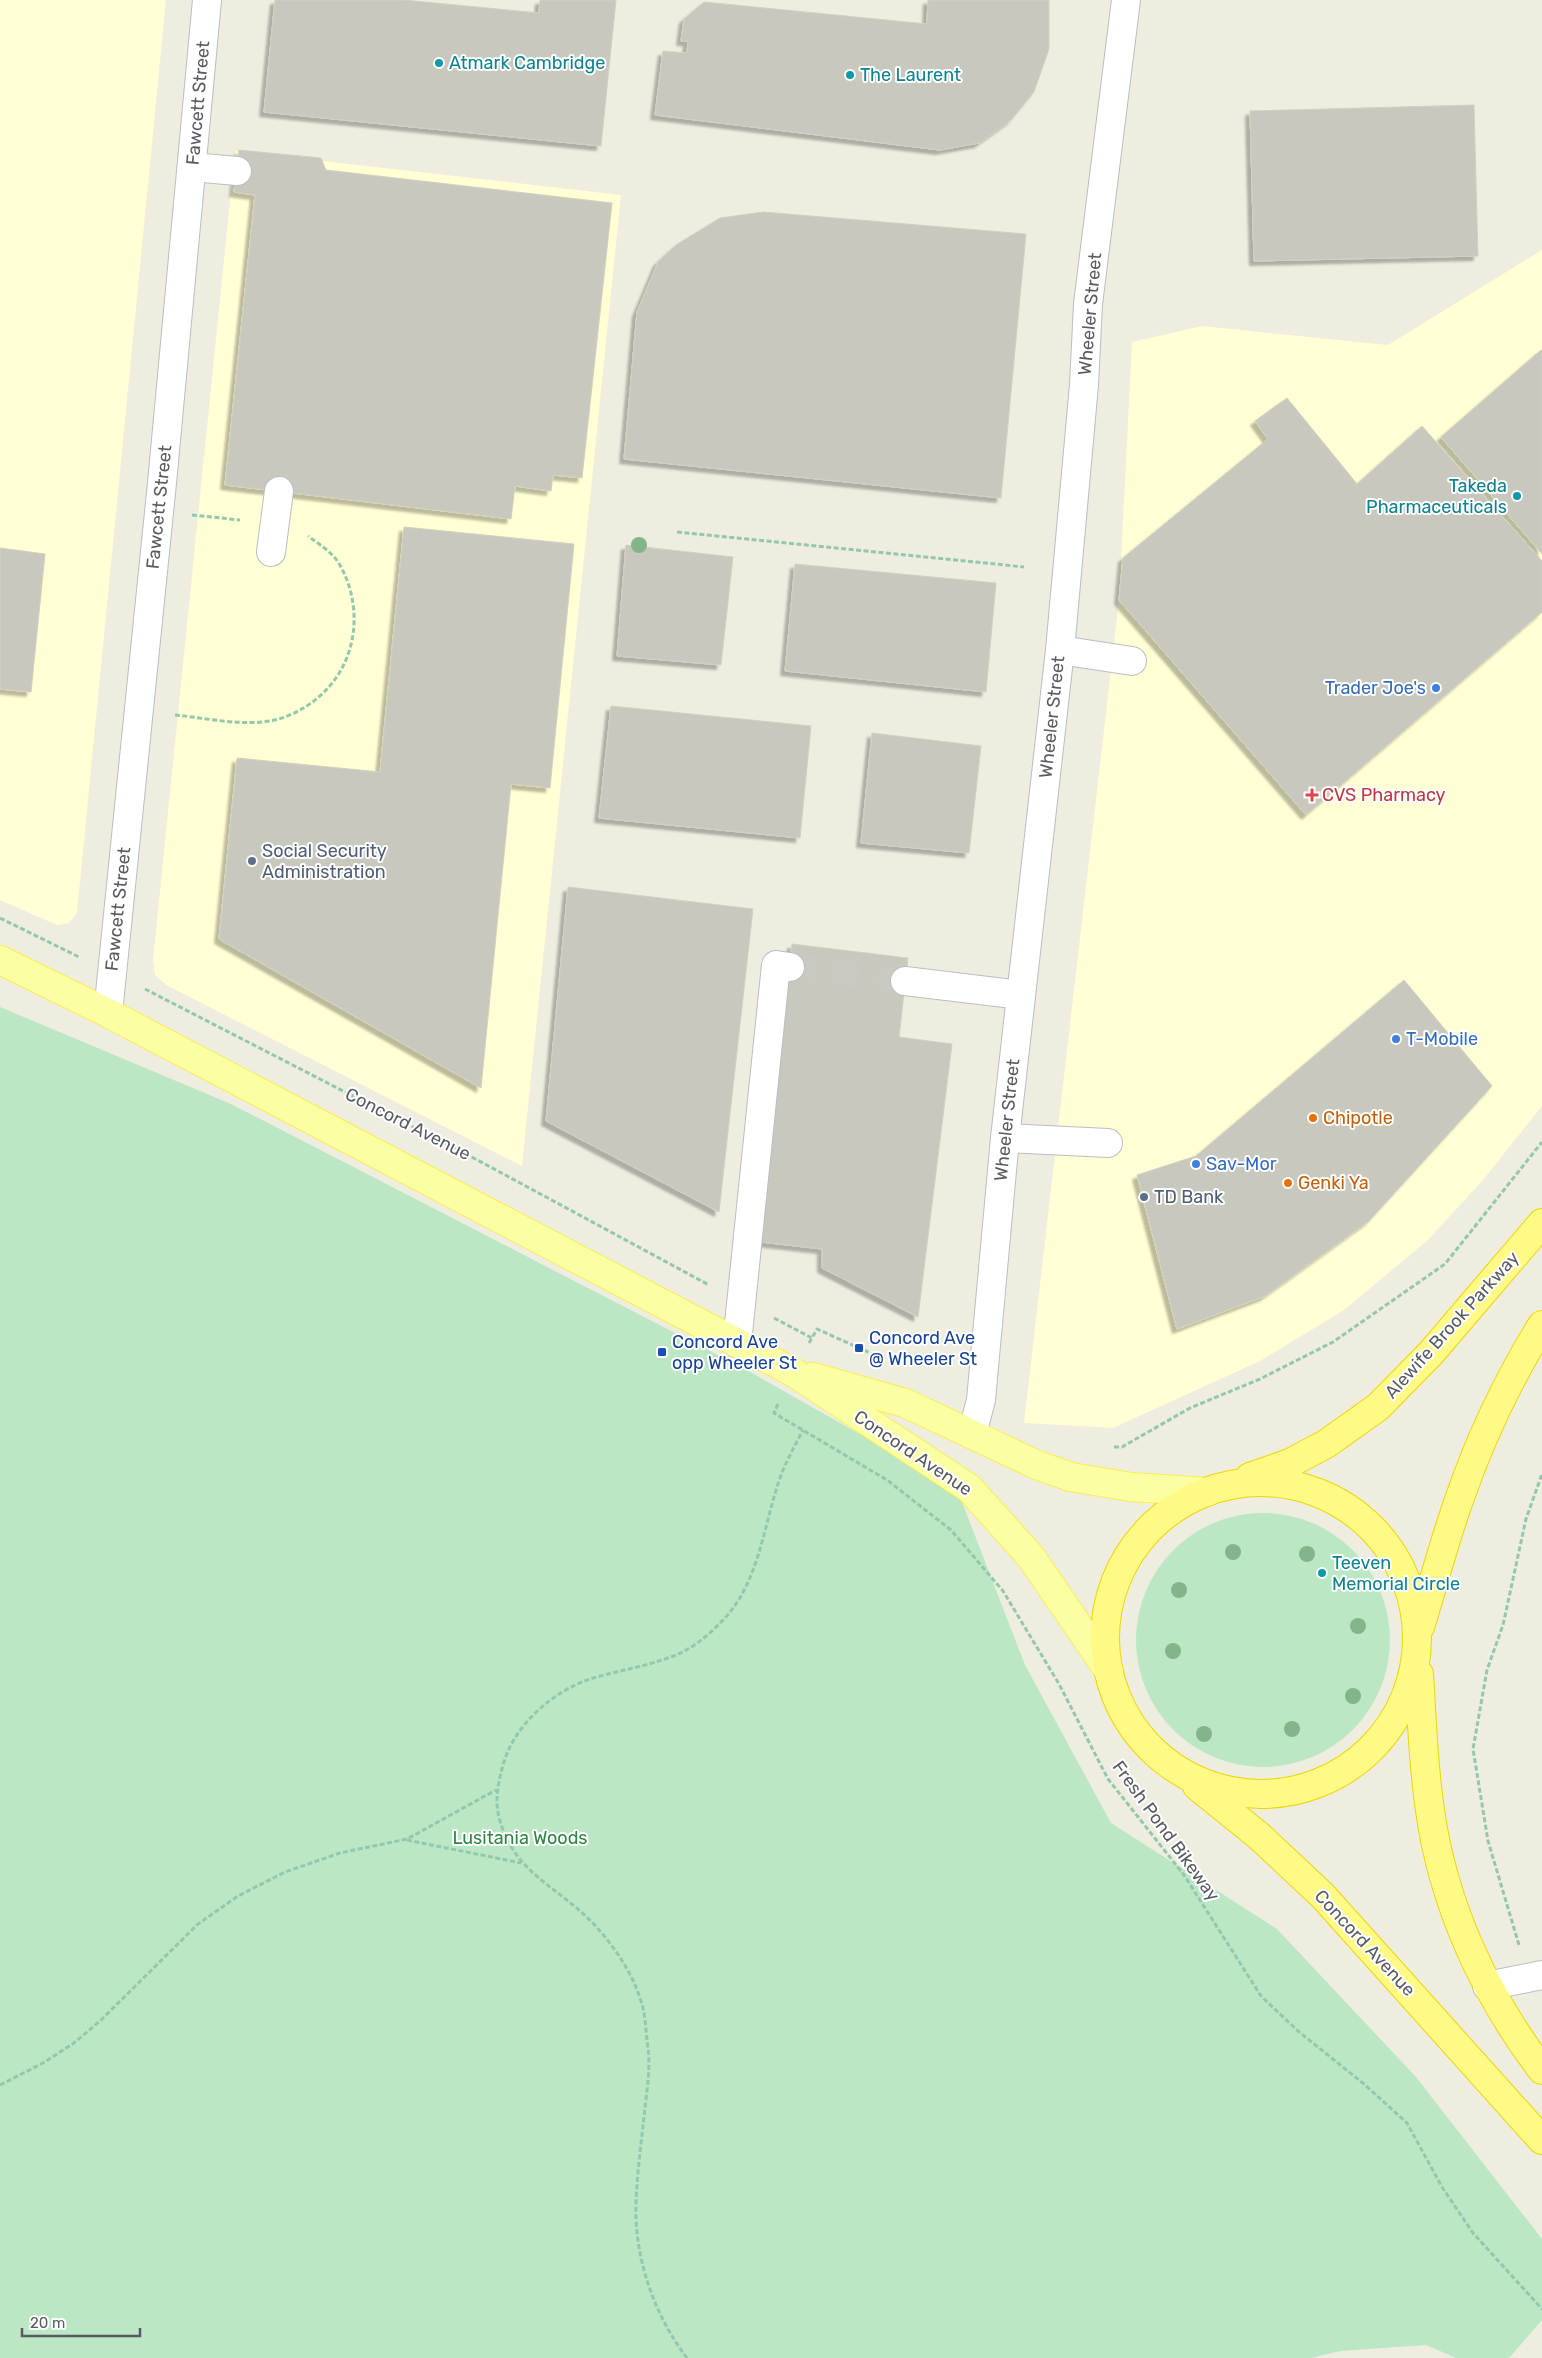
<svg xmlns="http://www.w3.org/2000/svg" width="1542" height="2358" font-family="Rubik,sans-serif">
<defs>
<filter id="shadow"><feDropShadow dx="-4.5" dy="4.5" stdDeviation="1" flood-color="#0004"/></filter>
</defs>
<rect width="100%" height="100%" fill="#eeede0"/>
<!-- commercial -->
<g fill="#fffed4">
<path d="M 0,0 L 166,0 L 77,913 L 69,923 L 57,925 L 0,900 Z"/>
<path d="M 235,151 L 621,195 L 522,1166 L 166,985 L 155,975 L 153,960 Z"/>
<path d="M 1542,250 L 1542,1106 L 1483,1180 L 1428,1240 L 1344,1310 L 1260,1361 L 1113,1428 L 1024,1423 L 1119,600 L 1132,342 L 1202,326 L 1388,345 Z"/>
</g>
<!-- green -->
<g fill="#bbe7c4">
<path d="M 0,1007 L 231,1104 L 743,1368 L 957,1489 L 1025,1665 L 1111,1823 L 1277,1929 L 1416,2077 L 1542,2239 L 1542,2320 L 1509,2358 L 1456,2358 L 1426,2345 L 1340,2351 L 1311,2358 L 0,2358 Z"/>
<circle cx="1263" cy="1640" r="127"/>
</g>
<!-- building -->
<g fill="#c8c8be" stroke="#d3d1be" filter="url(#shadow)">
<path d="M 275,0 L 404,0 L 539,13 L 540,0 L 616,0 L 601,146 L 264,112 Z"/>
<path d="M 928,0 L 1049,0 L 1049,49 L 1034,92 L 1011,120 L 979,143 L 940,150 L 655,115 L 663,51 L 687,53 L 688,41 L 681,41 L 684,19 L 704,2 L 927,24 Z"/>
<path d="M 1474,105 L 1478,256 L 1254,261 L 1250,111 Z"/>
<path d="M 239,150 L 321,158 L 326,170 L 612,203 L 582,478 L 553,475 L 551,491 L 515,486 L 511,519 L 225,485 L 255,195 L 234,192 Z"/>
<path d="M 763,212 L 1026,234 L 1001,498 L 624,459 L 637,312 L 658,262 L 676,245 L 720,218 Z"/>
<path d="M 1541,350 L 1542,351 L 1542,554 L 1441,437 Z"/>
<path d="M 1287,398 L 1357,484 L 1422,426 L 1542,561 L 1542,612 L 1306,815 L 1119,600 L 1123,558 L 1268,439 L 1255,421 Z"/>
<path d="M 404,527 L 574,544 L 550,788 L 511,784 L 481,1088 L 219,939 L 237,758 L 380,772 Z"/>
<path d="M 626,545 L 733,557 L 721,665 L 617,656 Z"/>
<path d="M 0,548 L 45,554 L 31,692 L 0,689 Z"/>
<path d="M 795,564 L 996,583 L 986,692 L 785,671 Z"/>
<path d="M 611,706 L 811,726 L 800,838 L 599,818 Z"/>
<path d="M 872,733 L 981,746 L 969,853 L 861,843 Z"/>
<path d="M 568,887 L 753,909 L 719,1212 L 546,1121 Z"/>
<path d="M 792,944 L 908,958 L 899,1037 L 952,1044 L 918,1317 L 822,1268 L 822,1249 L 761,1242 Z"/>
<path d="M 1404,980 L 1492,1086 L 1369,1221 L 1265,1296 L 1177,1329 L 1137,1175 L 1196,1156 Z"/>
</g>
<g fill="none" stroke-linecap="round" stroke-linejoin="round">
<!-- minor-tunnel -->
<path stroke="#c9c8c1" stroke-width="28" stroke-dasharray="28 14" stroke-linecap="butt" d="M 790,967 L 905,981"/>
<defs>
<g id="minor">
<path d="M 192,167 L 237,171"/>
<path d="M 271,552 L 279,491"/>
<path d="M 1060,650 L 1132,661"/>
<path d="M 905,981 L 1021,995"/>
<path d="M 108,1013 L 162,483 L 207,0"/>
<path d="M 1005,1138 L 1108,1143"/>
<path d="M 737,1343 L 776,965 L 790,967"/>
<path d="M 972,1434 L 981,1400 L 1005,1138 L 1060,650 L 1084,385 L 1088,304 L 1126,0"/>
<path d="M 1487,1986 L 1542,1975"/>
</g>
<g id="major">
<path d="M 0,960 L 108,1013 L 793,1372 L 969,1488 L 1031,1557 L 1109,1671"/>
<path d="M 813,1377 L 905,1403 L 1037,1465 L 1071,1477 L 1131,1487 L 1207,1492"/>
</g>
<g id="highway">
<path d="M 1250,1477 L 1290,1463 L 1326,1444 L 1378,1407 L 1431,1353 L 1542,1223"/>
<circle cx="1261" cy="1638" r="156"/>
<path d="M 1420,1627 C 1433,1585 1444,1542 1459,1500 C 1480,1439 1508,1380 1542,1325"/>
<path d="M 1419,1674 C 1422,1719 1423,1765 1430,1810 C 1443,1905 1485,1995 1542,2070"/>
<path d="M 1197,1786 L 1259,1836 L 1323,1896 L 1542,2140"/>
</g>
</defs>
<!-- minor casing -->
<use href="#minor" stroke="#bbbdc3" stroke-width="30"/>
<!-- major casing -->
<use href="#major" stroke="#fbef4c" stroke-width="30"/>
<!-- highway casing -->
<use href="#highway" stroke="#eed600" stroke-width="30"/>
<!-- path -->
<g stroke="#93c8ae" stroke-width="3" stroke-dasharray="5 2.5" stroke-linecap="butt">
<path d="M 192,515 L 240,520"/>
<path d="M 677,532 L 1024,567"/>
<path d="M 175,715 C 206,718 240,726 270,721 C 283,719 295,713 305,707 C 354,677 367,616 341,567 C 334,553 320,545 308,536"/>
<path d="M 0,918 L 79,957"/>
<path d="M 145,989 L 483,1163 L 709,1285"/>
<path d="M 774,1318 L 812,1338"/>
<path d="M 809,1343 L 817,1329 L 879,1357"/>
<path d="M 778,1404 L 774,1413 L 887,1480 L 951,1530 L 1003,1591 L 1059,1684 L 1108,1779 L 1184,1875 L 1261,1996 L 1298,2031 L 1364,2084 L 1407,2123 L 1442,2187 L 1473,2233 L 1542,2309"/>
<path d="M 1114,1447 L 1122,1447 L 1190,1408 L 1260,1379 L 1333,1342 L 1445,1264 L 1542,1142"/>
<path d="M 407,1840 L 521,1863"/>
<path d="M 1519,1945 L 1488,1841 L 1473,1749 L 1487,1670 L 1503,1625 L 1526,1519 L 1542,1474"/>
<path d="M 0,2085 L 43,2063 L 74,2043 L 101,2020 L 198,1924 L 238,1896 L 285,1872 L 340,1853 L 407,1839 L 496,1790"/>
<path d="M 687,2358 C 654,2315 634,2257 636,2203 C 637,2174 641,2145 644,2117 C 646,2095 651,2070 648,2048 C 646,2035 646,2021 643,2008 C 633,1969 604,1930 573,1905 C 540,1878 513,1864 500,1821 C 494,1801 498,1784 503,1765 C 514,1725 552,1692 590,1679 C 616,1671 643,1667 668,1658 C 690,1651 708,1636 724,1619 C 757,1584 763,1532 777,1487 C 783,1467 793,1449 803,1430"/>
</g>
<!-- minor -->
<use href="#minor" stroke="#fff" stroke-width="28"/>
<!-- major -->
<use href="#major" stroke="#fbffa4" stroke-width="28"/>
<!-- highway -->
<use href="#highway" stroke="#fffa86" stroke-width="28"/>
</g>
<!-- trees -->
<g fill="#84b48a">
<circle cx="639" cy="545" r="8"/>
<circle cx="1233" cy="1552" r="8"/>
<circle cx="1307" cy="1554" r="8"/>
<circle cx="1179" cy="1590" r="8"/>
<circle cx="1358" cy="1626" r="8"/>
<circle cx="1173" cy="1651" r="8"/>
<circle cx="1353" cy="1696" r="8"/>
<circle cx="1292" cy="1729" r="8"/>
<circle cx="1204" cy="1734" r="8"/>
</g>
<!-- markers -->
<g fill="#0f9aa8" stroke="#fff" stroke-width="2">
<circle cx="439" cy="63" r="5"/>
<circle cx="850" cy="75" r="5"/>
<circle cx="1517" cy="496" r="5"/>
<circle cx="1322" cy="1573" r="5"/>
</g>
<g fill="#3f7fe0" stroke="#fff" stroke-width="2">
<circle cx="1436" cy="688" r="5"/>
<circle cx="1396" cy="1039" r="5"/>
<circle cx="1196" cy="1164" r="5"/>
</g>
<path fill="#e0444e" stroke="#fff" stroke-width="2" d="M1309.5 787.5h5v5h5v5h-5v5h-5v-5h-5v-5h5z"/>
<g fill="#5c6f8a" stroke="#fff" stroke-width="2">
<circle cx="252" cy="861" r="5"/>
<circle cx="1144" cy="1197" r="5"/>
</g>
<g fill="#e8710a" stroke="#fff" stroke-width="2">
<circle cx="1313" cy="1118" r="5"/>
<circle cx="1288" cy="1183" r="5"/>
</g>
<g fill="#1a4fb4" stroke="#fff" stroke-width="2">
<rect x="854" y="1343" width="10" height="10" rx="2.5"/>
<rect x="657" y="1347" width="10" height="10" rx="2.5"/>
</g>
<g text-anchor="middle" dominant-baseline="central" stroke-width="4" stroke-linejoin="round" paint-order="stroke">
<!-- culture labels -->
<g font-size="18" fill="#0d838f" stroke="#fff" text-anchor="start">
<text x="449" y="63">Atmark Cambridge</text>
<text x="860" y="75">The Laurent</text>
<text x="1507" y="486" text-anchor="end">Takeda<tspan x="1507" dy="21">Pharmaceuticals</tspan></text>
<text x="1332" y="1563">Teeven<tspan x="1332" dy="21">Memorial Circle</tspan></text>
</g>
<!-- street labels -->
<g font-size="18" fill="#595b63" stroke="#fff">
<text transform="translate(198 103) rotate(-85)">Fawcett Street</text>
<text transform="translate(1090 314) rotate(-85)">Wheeler Street</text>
<text transform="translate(159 507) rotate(-84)">Fawcett Street</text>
<text transform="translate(1052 717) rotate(-84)">Wheeler Street</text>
<text transform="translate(118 909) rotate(-84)">Fawcett Street</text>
<text transform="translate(1007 1120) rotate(-84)">Wheeler Street</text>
<text transform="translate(408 1124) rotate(27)">Concord Avenue</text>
<text transform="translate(1452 1325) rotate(-48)">Alewife Brook Parkway</text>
<text transform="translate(913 1453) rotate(34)">Concord Avenue</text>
<text transform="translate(1166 1831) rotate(54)">Fresh Pond Bikeway</text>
<text transform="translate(1365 1943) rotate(47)">Concord Avenue</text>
</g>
<!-- shop labels -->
<g font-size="18" fill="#366cbe" stroke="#fff" text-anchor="start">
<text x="1426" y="688" text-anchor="end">Trader Joe's</text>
<text x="1406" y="1039">T-Mobile</text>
<text x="1206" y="1164">Sav-Mor</text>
</g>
<!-- health labels -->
<g font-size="18" fill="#be3a42" stroke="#fff" text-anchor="start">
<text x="1322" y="795">CVS Pharmacy</text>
</g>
<!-- service labels -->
<g font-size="18" fill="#4e5e75" stroke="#fff" text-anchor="start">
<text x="262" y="851">Social Security<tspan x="262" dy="21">Administration</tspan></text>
<text x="1154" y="1197">TD Bank</text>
</g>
<!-- food labels -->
<g font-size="18" fill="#c56008" stroke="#fff" text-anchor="start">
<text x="1323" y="1118">Chipotle</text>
<text x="1298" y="1183">Genki Ya</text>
</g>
<!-- transit labels -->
<g font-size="18" fill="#164399" stroke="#fff" text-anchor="start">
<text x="869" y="1338">Concord Ave<tspan x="869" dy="21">@ Wheeler St</tspan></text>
<text x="672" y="1342">Concord Ave<tspan x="672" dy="21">opp Wheeler St</tspan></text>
</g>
<!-- park labels -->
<g font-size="18" fill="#2e8544" stroke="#fff">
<text x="520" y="1838">Lusitania Woods</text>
</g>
</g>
<!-- scale -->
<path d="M22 2328v8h118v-8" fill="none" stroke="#595b63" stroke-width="2.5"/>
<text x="30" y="2328" font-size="15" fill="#595b63" stroke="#ffffff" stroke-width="4" paint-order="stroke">20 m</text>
</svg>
